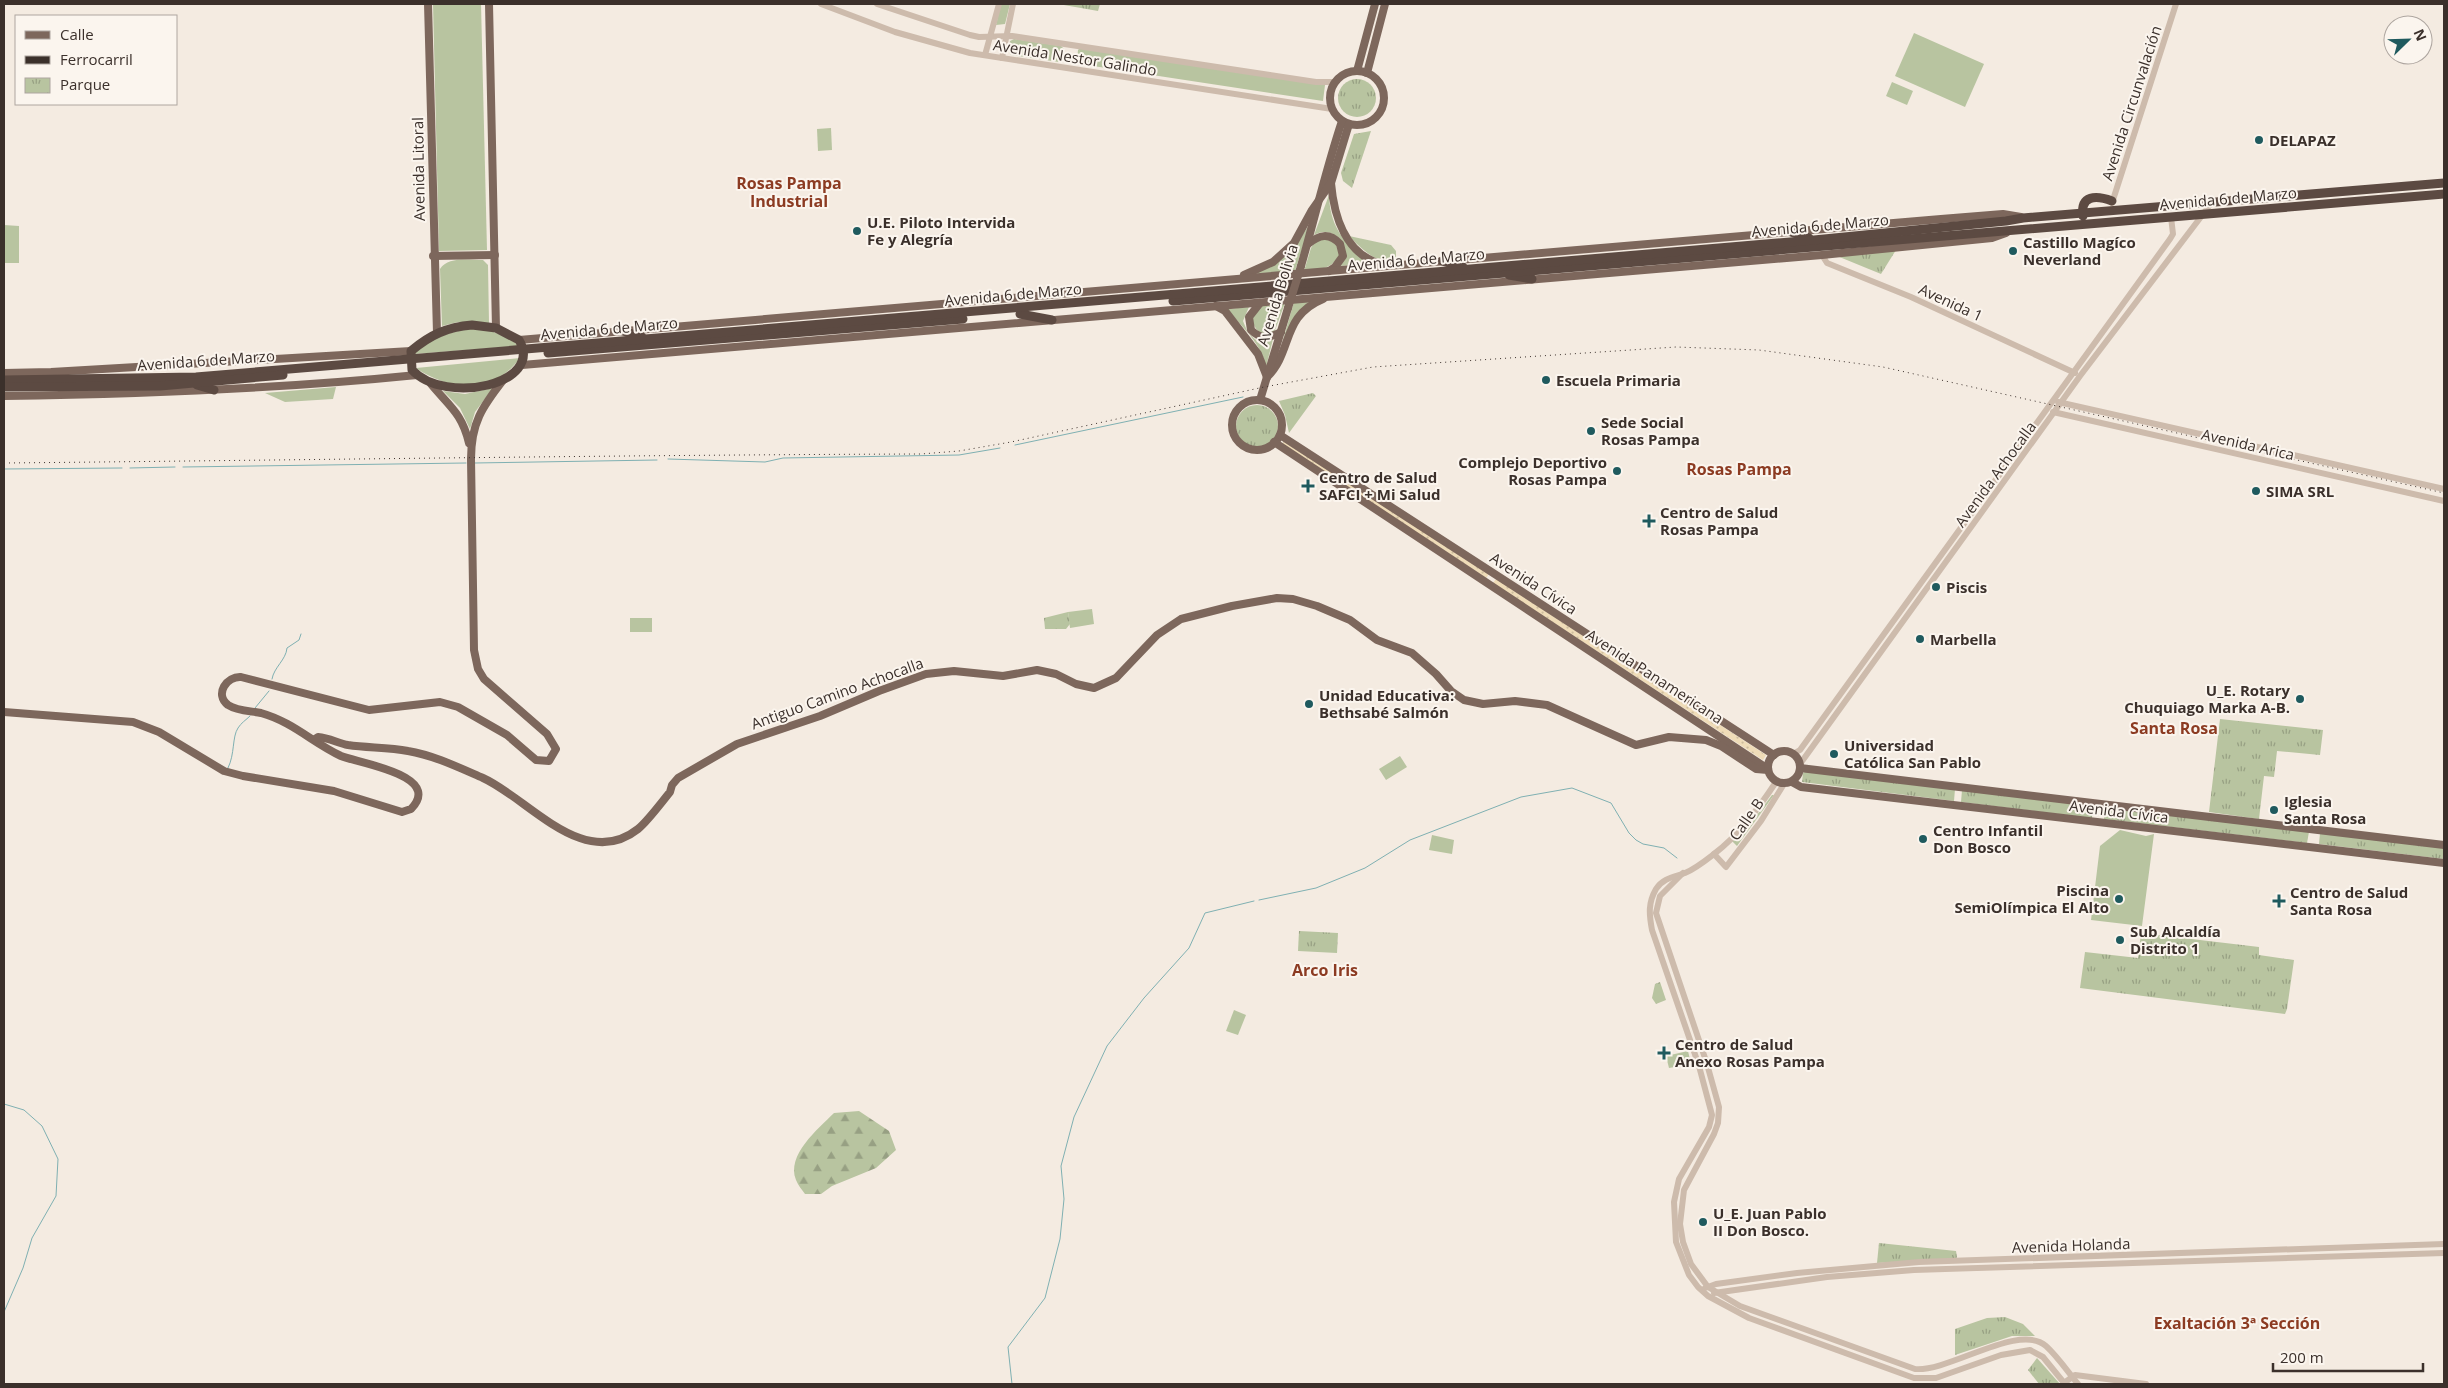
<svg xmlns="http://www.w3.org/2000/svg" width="2448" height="1388" font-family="'Open Sans',sans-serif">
<defs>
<pattern id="forest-firs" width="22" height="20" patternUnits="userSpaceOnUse" patternTransform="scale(1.25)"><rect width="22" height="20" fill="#b8c4a0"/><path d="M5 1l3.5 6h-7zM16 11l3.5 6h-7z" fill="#97a083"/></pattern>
<pattern id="sand-dots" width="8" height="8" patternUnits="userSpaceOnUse" patternTransform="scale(1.25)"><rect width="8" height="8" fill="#efdcb8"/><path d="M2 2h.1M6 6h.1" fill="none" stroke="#cebd9e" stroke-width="1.8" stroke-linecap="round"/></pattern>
<pattern id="park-tufts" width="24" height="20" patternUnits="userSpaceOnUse" patternTransform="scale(1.25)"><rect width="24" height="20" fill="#b8c4a0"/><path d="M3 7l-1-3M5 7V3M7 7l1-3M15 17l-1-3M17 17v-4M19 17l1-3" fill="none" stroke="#97a083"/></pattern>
</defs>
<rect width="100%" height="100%" fill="#f4ebe1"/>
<!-- grass -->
<g fill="#b8c4a0">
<path d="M 433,4 L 481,4 L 487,250 L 439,251 Z"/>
<path d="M 1914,33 L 1984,64 L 1965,107 L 1895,76 Z"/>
<path d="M 1014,39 L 1061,46 L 1064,49 L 1064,59 L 1059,62 L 1011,55 L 1008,51 L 1010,41 Z"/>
<path d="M 1081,47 L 1325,85 L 1323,101 L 1080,64 L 1077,61 L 1078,50 Z"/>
<path d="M 1892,82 L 1913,91 L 1907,105 L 1886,96 Z"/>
<path d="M 831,128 L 832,150 L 818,151 L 817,129 Z"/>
<path d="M 1329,195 C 1330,229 1346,246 1373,264 L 1339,266 L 1342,241 C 1334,232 1324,229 1314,235 Z"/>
<path d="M 1311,221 L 1295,271 L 1254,274 C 1279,258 1297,248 1311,221 Z"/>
<path d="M 4,225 L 19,226 L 19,263 L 4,263 Z"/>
<path d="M 1349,236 L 1391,245 L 1396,251 L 1396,258 C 1380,269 1360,247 1349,236 Z"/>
<path d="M 1329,239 L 1338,245 L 1340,254 C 1330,271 1322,268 1304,271 L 1311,248 L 1316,240 Z"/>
<path d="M 483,260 L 488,265 L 489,323 L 458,322 L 442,326 L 440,269 C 448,256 469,260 483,260 Z"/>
<path d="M 1312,301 C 1291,319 1286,331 1278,357 L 1294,302 Z"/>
<path d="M 1285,303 L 1274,333 C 1261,339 1254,329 1251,317 L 1260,306 Z"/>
<path d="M 1249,307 L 1243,321 L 1248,333 L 1256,340 L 1273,339 L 1266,367 C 1262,344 1241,326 1227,309 Z"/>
<path d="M 474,328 C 491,330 506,335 519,346 L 414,354 C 432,336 451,332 474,328 Z"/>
<path d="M 520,358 C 493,395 449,391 416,368 Z"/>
<path d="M 336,387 L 333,399 L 285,402 L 265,393 Z"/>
<path d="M 493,388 L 475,412 L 470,429 L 460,408 L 443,391 L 465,394 Z"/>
<path d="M 1092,609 L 1094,624 L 1070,628 L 1068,612 Z"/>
<rect x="630" y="618" width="22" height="14"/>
<path d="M 1400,756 L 1407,767 L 1386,780 L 1379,769 Z"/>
<path d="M 1772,795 L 1774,795 L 1737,846 L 1732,841 L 1745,831 Z"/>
<path d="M 2120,830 L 2146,836 L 2154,834 L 2142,926 L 2091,920 L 2100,846 Z"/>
<path d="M 1432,835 L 1454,840 L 1452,854 L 1429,850 Z"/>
<path d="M 1234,1010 L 1246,1015 L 1238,1035 L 1226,1031 Z"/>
<path d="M 1688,1051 L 1691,1064 L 1669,1068 L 1666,1056 Z"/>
</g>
<!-- forest -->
<path fill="url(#forest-firs)" d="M 859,1111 L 889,1131 L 896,1150 L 876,1168 L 832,1186 L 821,1194 L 805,1194 C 802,1190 798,1185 796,1180 C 786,1155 818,1129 834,1113 Z"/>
<!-- sand -->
<g fill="url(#sand-dots)">
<path d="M 1285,440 L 1489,574 L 1486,578 L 1282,444 Z"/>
<path d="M 1496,579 L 1766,755 L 1763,760 L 1493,583 Z"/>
</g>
<!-- park -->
<g fill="url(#park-tufts)">
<path d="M 1001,4 L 1010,4 L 1005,24 L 996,25 Z"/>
<path d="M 1058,4 L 1100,4 L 1098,11 Z"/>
<circle cx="1357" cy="98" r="19"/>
<path d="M 1371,131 L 1352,188 L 1343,181 L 1341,173 L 1354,134 Z"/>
<path d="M 1896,250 L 1881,274 L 1837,256 Z"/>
<path d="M 1313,393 L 1316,396 L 1289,433 L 1285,415 L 1279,401 Z"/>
<circle cx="1257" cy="426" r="21"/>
<path d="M 1068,612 L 1070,624 L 1066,629 L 1045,629 L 1044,618 Z"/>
<path d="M 2220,719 L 2323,730 L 2320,755 L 2277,751 L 2274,777 L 2264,776 L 2259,819 L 2209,812 Z"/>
<path d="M 1807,771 L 1955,789 L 1954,801 L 1802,782 L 1803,773 Z"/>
<path d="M 1962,790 L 2093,806 L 2092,818 L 1961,802 Z"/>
<path d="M 2105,807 L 2309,832 L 2307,843 L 2104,819 Z"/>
<path d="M 2320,833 L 2444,847 L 2444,859 L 2319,844 Z"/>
<path d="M 1299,931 L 1338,933 L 1337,953 L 1298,951 Z"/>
<path d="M 2141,933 L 2259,947 L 2259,955 L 2294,960 L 2287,1009 L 2285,1014 L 2080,988 L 2085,952 L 2138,958 Z"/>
<path d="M 1660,982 L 1666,1000 L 1656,1004 L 1652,998 L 1655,984 Z"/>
<path d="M 1879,1243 L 1956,1251 L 1957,1257 L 1956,1259 L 1877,1263 Z"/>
<path d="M 2005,1317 L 2023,1324 L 2035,1336 L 2012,1336 L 1955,1355 L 1955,1329 L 1987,1318 Z"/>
<path d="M 2037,1358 L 2060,1384 L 2039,1384 L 2028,1370 Z"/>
</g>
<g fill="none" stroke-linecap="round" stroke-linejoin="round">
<!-- stream -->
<g stroke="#7fb0b2" stroke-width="1">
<path d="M 1015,445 L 1243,397"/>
<path d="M 668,459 L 765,462 L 783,458 L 959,455 L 1000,448"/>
<path d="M 475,463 L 657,460"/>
<path d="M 183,467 L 466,463"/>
<path d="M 130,468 L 175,467"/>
<path d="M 4,469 L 122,468"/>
<path d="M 272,679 C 274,667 286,660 287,648 L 299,640 L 301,634"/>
<path d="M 255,708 L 269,691"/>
<path d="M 228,768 C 235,754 232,737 238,728 C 241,723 246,720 250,716"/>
<path d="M 1259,900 L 1316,888 L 1365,868 L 1410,840 L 1521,797 L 1572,788 L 1611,803 L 1629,833 L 1636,840 L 1643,844 L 1664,848 L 1677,858"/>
<path d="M 4,1104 L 24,1110 L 42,1126 L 58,1159 L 56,1196 L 32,1238 L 23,1268 L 4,1312"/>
<path d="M 1012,1384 L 1008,1347 L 1045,1298 L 1060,1239 L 1064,1199 L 1061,1166 L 1074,1117 L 1107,1046 L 1144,998 L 1189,948 L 1205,913 L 1254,901"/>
</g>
<!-- minor -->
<g stroke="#cdbbac" stroke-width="6">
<path d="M 821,4 L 895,32 L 970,53 L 1332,109"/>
<path d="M 877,4 L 970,35 L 979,37 L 1012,36 L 1316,82 L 1335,82"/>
<path d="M 985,55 L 999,4"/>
<path d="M 1002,58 L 1013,4"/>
<path d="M 2112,203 L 2176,4"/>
<path d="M 1822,255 L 1827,263 L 1911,297 L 2075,373"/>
<path d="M 2058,402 L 2444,489"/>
<path d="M 2053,412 L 2444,501"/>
<path d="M 1793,754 L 1800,750 L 2170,239 L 2173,234 L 2171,217"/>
<path d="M 1800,764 L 2080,376 L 2213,201"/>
<path d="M 1776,782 C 1758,809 1740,834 1714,854 C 1705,861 1695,869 1685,873 C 1674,877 1663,878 1656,889 C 1648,903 1649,914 1652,930 L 1699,1066 L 1712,1115 L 1709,1127 L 1679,1179 L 1674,1202 L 1676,1242 L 1689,1275 L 1698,1287 L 1708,1296 L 1749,1318 L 1914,1378 L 1936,1378 L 2001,1355 L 2030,1350 L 2043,1357 L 2065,1384"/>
<path d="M 1714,854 L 1726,867 L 1761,821 L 1784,784"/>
<path d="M 1683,873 L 1660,896 L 1656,913 L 1707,1064 L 1719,1107 L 1718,1123 L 1714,1134 L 1684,1190 L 1680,1224 L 1683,1242 L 1691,1264 L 1708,1287 L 1740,1306 L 1915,1369 C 1950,1372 2019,1322 2046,1346 C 2058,1357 2068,1372 2078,1384"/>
<path d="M 1705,1288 L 1716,1284 L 1797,1273 L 1919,1262 L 2444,1244"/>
<path d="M 1714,1293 L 1827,1277 L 1914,1270 L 2444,1253"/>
<path d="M 2064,1383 L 2075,1375 L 2146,1384"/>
</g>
<!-- major -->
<g stroke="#7d675c" stroke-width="8">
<path d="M 428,4 L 437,333"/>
<path d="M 489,4 L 496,328"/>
<circle cx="1357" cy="98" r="27"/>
<path d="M 1357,71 L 1375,4"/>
<path d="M 1367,73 L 1385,4"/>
<path d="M 1331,183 C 1334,217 1346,256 1384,265"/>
<path d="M 1308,244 C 1319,235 1329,232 1340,244 L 1343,256 L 1335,267 L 1329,271"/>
<path d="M 433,256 L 495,255"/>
<path d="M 1301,266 C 1315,217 1326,169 1342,121"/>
<path d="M 1244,275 L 1273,262 L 1294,243 L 1312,210 L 1331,183 L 1349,124"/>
<path d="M 1260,303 L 1249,317 L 1251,330 C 1261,340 1269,338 1281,332"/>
<path d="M 1216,306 L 1225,311 L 1258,354 L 1267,377"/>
<path d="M 519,340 L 1941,219 L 2003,214 L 2021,217"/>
<path d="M 522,365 L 1822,255 L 1992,238 L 2006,233"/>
<path d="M 4,373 L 51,372 L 411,351"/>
<path d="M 1267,377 C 1293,352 1281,316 1323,299"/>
<path d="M 431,384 C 449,406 462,413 469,443"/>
<path d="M 4,396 C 142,394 279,389 417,375"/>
<path d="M 1260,400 L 1288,308"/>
<circle cx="1257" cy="425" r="25"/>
<path d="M 1280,435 L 1774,755"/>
<path d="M 1274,442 L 1768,769"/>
<path d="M 4,712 L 133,722 L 159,732 L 224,771 L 243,776 L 334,791 L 402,812 L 411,809 C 444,775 358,763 341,756 C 313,743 293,722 261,713 C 251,711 237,711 228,705 C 214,694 227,676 241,677 L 369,710 L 440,702 L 458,707 L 507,735 L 536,760 L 549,761 L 556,749 L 547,734 L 484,679 L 478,669 L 474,650 L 471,459 C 471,423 482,407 504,379"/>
<path d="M 315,739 L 318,737 C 329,738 338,743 348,745 C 368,748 388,747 408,751 C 433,755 460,768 483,778 C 528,798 584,872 638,829 C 647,822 662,802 670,792 L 672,785 L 678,778 L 737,744 L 820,716 L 879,691 L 926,674 L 954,671 L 1003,676 L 1037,670 L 1056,674 L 1076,684 L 1094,688 L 1116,678 L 1157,635 L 1181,619 L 1232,606 L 1277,598 L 1293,599 L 1317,606 L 1350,620 L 1377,640 L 1412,653 L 1436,674 L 1451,691 L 1464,700 L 1483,704 L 1515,701 L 1547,705 L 1636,745 L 1669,737 L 1706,740 L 1721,746 L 1756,769 L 1768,770"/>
<circle cx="1784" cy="767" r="16"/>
<path d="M 1800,768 L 2444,845"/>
<path d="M 1792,782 L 1801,787 L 2444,863"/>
</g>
<!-- highway -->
<g stroke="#5c4a42" stroke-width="9">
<path d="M 2083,216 C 2080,195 2096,195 2112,201"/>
<path d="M 1791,232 L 1809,238"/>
<path d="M 1442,261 L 1463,267"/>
<path d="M 1509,275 L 1532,279"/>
<path d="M 1173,301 L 2444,194"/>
<path d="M 1020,314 L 1052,320"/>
<path d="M 472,325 L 496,328 L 519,340 C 545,384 446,406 412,370 L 411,351 C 430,335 447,327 472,325 Z"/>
<path d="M 623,331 L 642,337"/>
<path d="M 548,353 L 963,319"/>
<path d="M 4,380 L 196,377 L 1814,240 L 2006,221 L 2023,218 L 2444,183"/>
<path d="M 197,385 L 214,390"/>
<path d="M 4,387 L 160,386 L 283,375"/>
</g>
<!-- rail -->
<path stroke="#3b302b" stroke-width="1" stroke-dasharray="1 4" stroke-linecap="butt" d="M 4,463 C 310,460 615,455 921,454 L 959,451 L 1011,442 L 1264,387 L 1373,367 L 1676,347 L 1759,350 L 1883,367 L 2444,493"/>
<!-- major-bridge -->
<path stroke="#7d675c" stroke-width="8" d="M 1288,308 L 1301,266"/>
</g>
<!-- markers -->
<g fill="#1f5a5e" stroke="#fbf5ee" stroke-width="2">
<circle cx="2259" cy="140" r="5"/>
<circle cx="857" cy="231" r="5"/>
<circle cx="2013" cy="251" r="5"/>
<circle cx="1546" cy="380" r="5"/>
<circle cx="1591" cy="431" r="5"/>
<circle cx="1617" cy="471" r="5"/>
<path d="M1305.5 478.5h5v5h5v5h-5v5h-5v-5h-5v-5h5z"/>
<circle cx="2256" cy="491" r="5"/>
<path d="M1646.5 513.5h5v5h5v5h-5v5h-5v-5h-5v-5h5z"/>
<circle cx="1936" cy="587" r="5"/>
<circle cx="1920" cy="639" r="5"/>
<circle cx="2300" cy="699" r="5"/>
<circle cx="1309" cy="704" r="5"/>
<circle cx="1834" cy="754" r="5"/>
<circle cx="2274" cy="810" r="5"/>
<circle cx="1923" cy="839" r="5"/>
<circle cx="2119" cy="899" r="5"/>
<path d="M2276.5 893.5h5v5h5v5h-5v5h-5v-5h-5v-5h5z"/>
<circle cx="2120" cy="940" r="5"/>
<path d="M1661.5 1045.5h5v5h5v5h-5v5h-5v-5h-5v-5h5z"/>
<circle cx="1703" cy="1222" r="5"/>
</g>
<g text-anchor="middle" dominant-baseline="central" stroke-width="4" stroke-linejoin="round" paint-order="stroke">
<!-- street labels -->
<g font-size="15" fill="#3b302b" stroke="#fbf5ee">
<text transform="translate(1075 57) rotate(9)">Avenida Nestor Galindo</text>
<text transform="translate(2131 103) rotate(-72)">Avenida Circunvalación</text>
<text transform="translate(418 169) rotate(-91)">Avenida Litoral</text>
<text transform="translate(2228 198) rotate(-5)">Avenida 6 de Marzo</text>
<text transform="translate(1820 225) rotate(-5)">Avenida 6 de Marzo</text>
<text transform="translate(1416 259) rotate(-5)">Avenida 6 de Marzo</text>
<text transform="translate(1013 294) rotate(-5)">Avenida 6 de Marzo</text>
<text transform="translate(1277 295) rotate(-73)">Avenida Bolivia</text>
<text transform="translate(1951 302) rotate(25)">Avenida 1</text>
<text transform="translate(609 328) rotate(-5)">Avenida 6 de Marzo</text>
<text transform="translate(206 360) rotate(-4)">Avenida 6 de Marzo</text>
<text transform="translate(2248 444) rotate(13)">Avenida Arica</text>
<text transform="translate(1995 474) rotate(-54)">Avenida Achocalla</text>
<text transform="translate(1534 583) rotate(33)">Avenida Cívica</text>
<text transform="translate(1655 676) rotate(33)">Avenida Panamericana</text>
<text transform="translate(837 693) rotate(-20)">Antiguo Camino Achocalla</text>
<text transform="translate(2119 811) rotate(7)">Avenida Cívica</text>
<text transform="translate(1746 819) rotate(-55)">Calle B</text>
<text transform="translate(2071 1245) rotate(-2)">Avenida Holanda</text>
</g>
<!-- poi labels -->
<g font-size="15" font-weight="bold" fill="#3b302b" stroke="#fbf5ee" text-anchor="start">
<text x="2269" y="140">DELAPAZ</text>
<text x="867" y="222">U.E. Piloto Intervida<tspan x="867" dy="17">Fe y Alegría</tspan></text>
<text x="2023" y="242">Castillo Magíco<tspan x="2023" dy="17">Neverland</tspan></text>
<text x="1556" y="380">Escuela Primaria</text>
<text x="1601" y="422">Sede Social<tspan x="1601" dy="17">Rosas Pampa</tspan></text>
<text x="1607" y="462" text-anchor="end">Complejo Deportivo<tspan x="1607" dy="17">Rosas Pampa</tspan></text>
<text x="1319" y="477">Centro de Salud<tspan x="1319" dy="17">SAFCI + Mi Salud</tspan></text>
<text x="2266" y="491">SIMA SRL</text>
<text x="1660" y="512">Centro de Salud<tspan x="1660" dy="17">Rosas Pampa</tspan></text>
<text x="1946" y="587">Piscis</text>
<text x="1930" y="639">Marbella</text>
<text x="2290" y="690" text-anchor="end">U_E. Rotary<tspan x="2290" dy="17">Chuquiago Marka A-B.</tspan></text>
<text x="1319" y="695">Unidad Educativa:<tspan x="1319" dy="17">Bethsabé Salmón</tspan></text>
<text x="1844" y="745">Universidad<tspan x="1844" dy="17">Católica San Pablo</tspan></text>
<text x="2284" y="801">Iglesia<tspan x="2284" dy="17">Santa Rosa</tspan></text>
<text x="1933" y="830">Centro Infantil<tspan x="1933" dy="17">Don Bosco</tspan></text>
<text x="2109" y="890" text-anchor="end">Piscina<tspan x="2109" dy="17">SemiOlímpica El Alto</tspan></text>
<text x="2290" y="892">Centro de Salud<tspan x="2290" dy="17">Santa Rosa</tspan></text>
<text x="2130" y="931">Sub Alcaldía<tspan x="2130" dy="17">Distrito 1</tspan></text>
<text x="1675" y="1044">Centro de Salud<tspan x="1675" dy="17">Anexo Rosas Pampa</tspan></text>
<text x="1713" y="1213">U_E. Juan Pablo<tspan x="1713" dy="17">II Don Bosco.</tspan></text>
</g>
<!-- neighbourhood labels -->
<g font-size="16" font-weight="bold" fill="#8c3b22" stroke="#fbf5ee">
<text x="789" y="183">Rosas Pampa<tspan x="789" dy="18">Industrial</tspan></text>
<text x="1739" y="469">Rosas Pampa</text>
<text x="2174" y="728">Santa Rosa</text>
<text x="1325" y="970">Arco Iris</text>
<text x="2237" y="1323">Exaltación 3ª Sección</text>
</g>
</g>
<!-- border -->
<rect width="2448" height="1388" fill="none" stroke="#3b302b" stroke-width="10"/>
<!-- legend -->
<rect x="15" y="15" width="162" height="90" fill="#fbf5ee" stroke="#aea6a0"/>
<rect x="25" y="31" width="25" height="8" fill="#7d675c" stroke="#aea6a0"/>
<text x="60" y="40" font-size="15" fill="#3b302b">Calle</text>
<rect x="25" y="56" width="25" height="8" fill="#3b302b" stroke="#aea6a0"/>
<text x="60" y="65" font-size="15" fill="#3b302b">Ferrocarril</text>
<rect x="25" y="78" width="25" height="15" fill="url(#park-tufts)" stroke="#aea6a0"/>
<text x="60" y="90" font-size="15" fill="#3b302b">Parque</text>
<!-- north arrow -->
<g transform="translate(2408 40) rotate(67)"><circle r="24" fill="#fbf5ee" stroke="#aea6a0"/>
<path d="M0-4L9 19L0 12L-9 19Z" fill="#1f5a5e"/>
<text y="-8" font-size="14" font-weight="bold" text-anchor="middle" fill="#3b302b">N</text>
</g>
<!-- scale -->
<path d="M2273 1363v8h150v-8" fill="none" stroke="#3b302b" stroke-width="2.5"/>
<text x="2280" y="1363" font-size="15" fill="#3b302b" stroke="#fbf5ee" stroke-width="4" paint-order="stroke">200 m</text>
</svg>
